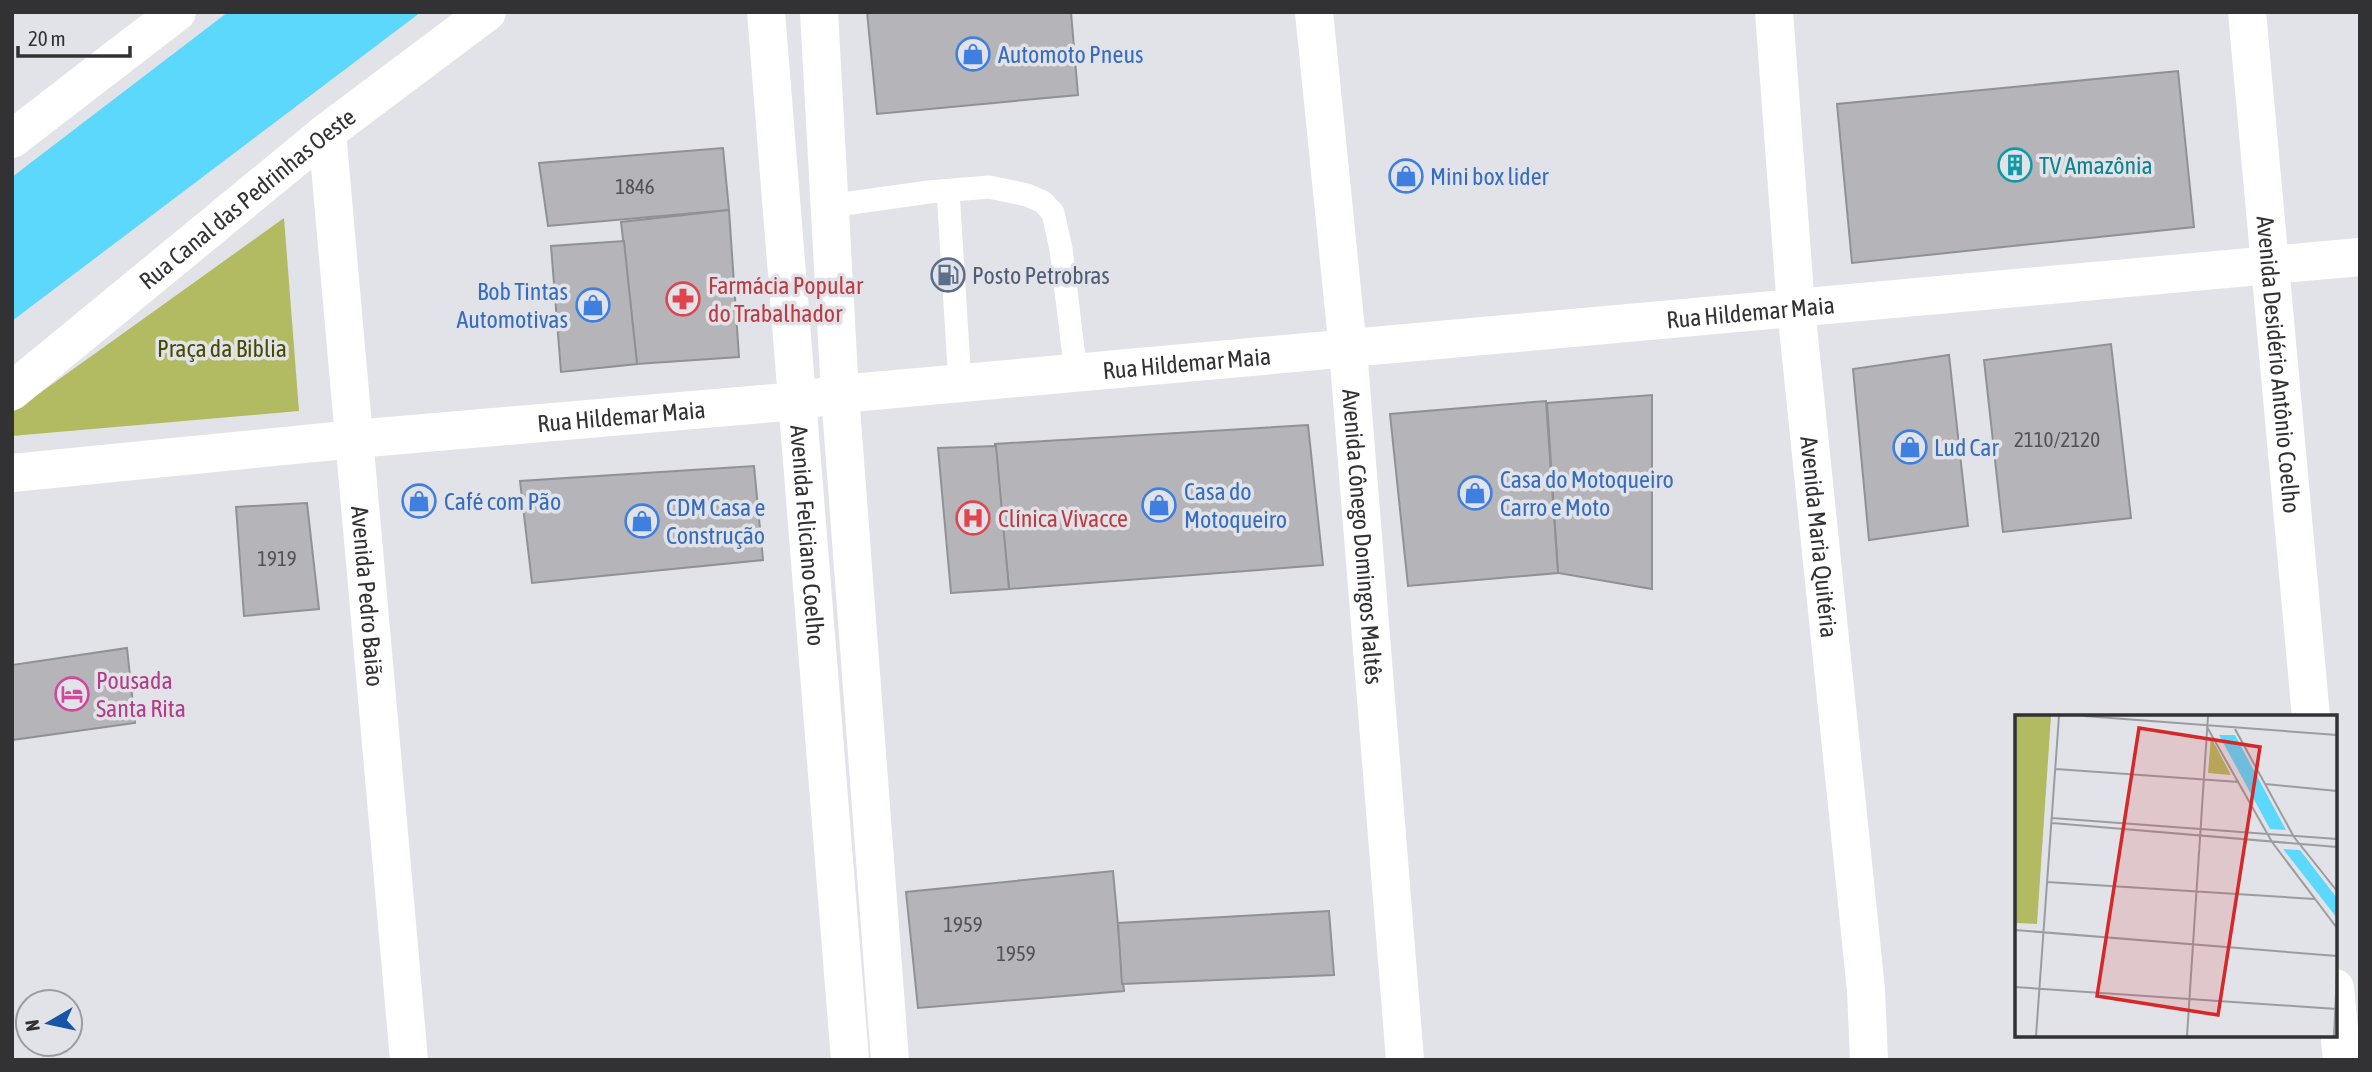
<svg xmlns="http://www.w3.org/2000/svg" width="2372" height="1072" font-family="'Asap Condensed',sans-serif">
<rect width="100%" height="100%" fill="#e2e3e8"/>
<!-- green -->
<path fill="#b3bb62" d="M 284,218 L 299,411 L 12,436 L 12,413 Z"/>
<!-- water -->
<path fill="#5dd8fd" d="M 228,12 L 421,12 L 12,321 L 12,177 Z"/>
<!-- building -->
<g fill="#b4b4b9" stroke="#909195" stroke-width="2">
<path d="M 867,12 L 1071,12 L 1078,95 L 877,114 Z"/>
<path d="M 2178,71 L 2194,227 L 1852,263 L 1837,104 Z"/>
<path d="M 723,148 L 729,210 L 548,226 L 539,163 Z"/>
<path d="M 729,210 L 739,357 L 637,364 L 621,222 Z"/>
<path d="M 624,241 L 637,364 L 561,372 L 551,246 Z"/>
<path d="M 2111,344 L 2131,518 L 2003,532 L 1984,360 Z"/>
<path d="M 1949,355 L 1968,526 L 1869,540 L 1853,369 Z"/>
<path d="M 1652,395 L 1652,589 L 1558,573 L 1547,403 Z"/>
<path d="M 1546,401 L 1558,573 L 1408,586 L 1390,414 Z"/>
<path d="M 1308,425 L 1323,565 L 1009,589 L 995,444 Z"/>
<path d="M 996,446 L 1009,589 L 951,593 L 938,448 Z"/>
<path d="M 754,466 L 763,560 L 532,583 L 520,481 Z"/>
<path d="M 307,503 L 319,609 L 244,616 L 236,507 Z"/>
<path d="M 127,648 L 135,723 L 12,740 L 12,665 Z"/>
<path d="M 1113,871 L 1124,991 L 918,1008 L 906,892 Z"/>
<path d="M 1329,911 L 1334,975 L 1122,984 L 1118,923 Z"/>
</g>
<g fill="none" stroke-linecap="round" stroke-linejoin="round">
<!-- lane -->
<g stroke="#fff" stroke-width="23">
<path d="M 948,191 L 960,384"/>
<path d="M 829,206 L 929,192 L 989,187 L 1027,195 L 1043,202 L 1053,213 L 1061,249 L 1076,374"/>
</g>
<!-- street -->
<g stroke="#fff" stroke-width="38">
<path id="s1" d="M 1314,12 L 1348,350 L 1405,1060"/>
<path id="s2" d="M 1774,12 L 1796,308 L 1866,990 L 1869,1060"/>
<path id="s3" d="M 2247,12 L 2311,717"/>
<path id="s4" d="M 327,132 L 409,1060"/>
<path d="M 12,139 L 177,12"/>
<path id="s5" d="M 12,391 L 327,132 L 487,12"/>
<path d="M 2335,988 L 2342,1060"/>
</g>
<!-- secondary -->
<g stroke="#fff" stroke-width="38">
<path id="s6" d="M 766,12 L 850,1060"/>
<path d="M 819,12 L 840,394 L 890,1060"/>
<path id="s7" d="M 12,473 L 355,439 L 797,401 L 840,394 L 2360,257"/>
</g>
</g>
<!-- icons -->
<defs>
<symbol id="shop-ring" viewBox="-11 -11 22 22"><circle r="9.5" fill="#e2e3e8" stroke="#3f7fe0" stroke-width="1.5"/><path d="M-5-2.5h2.3a2.7 3.5 0 0 1 5.4 0H5L5.5 6h-11ZM-1.5-2.5h3a1.5 2.3 0 0 0-3 0Z" fill="#3f7fe0"/></symbol>
<symbol id="building-ring" viewBox="-11 -11 22 22"><circle r="9.5" fill="#e2e3e8" stroke="#0f9aa8" stroke-width="1.5"/><path d="M-4-6H4V6H1V3H-1V6H-4ZM-2.5-4.3h1.7v1.8h-1.7ZM.8-4.3h1.7v1.8H.8ZM-2.5-1h1.7V.8h-1.7ZM.8-1h1.7V.8H.8Z" fill="#0f9aa8"/></symbol>
<symbol id="fuel-ring" viewBox="-11 -11 22 22"><circle r="9.5" fill="#e2e3e8" stroke="#5c6f8a" stroke-width="1.5"/><path d="M-5.5-6h7V0h2V4h1.3V-2.5L3-4.5l.8-.8L6-3V5H2.5V1h-1V6h-7ZM-4.2-4.7v3.2H.2V-4.7Z" fill="#5c6f8a"/></symbol>
<symbol id="pharmacy-ring" viewBox="-11 -11 22 22"><circle r="9.5" fill="#e2e3e8" stroke="#e0444e" stroke-width="1.5"/><path d="M-2-6h4v4h4v4h-4v4h-4v-4h-4v-4h4Z" fill="#e0444e"/></symbol>
<symbol id="hospital-ring" viewBox="-11 -11 22 22"><circle r="9.5" fill="#e2e3e8" stroke="#e0444e" stroke-width="1.5"/><path d="M-5-5h3v3.5h4V-5h3V5h-3V1.5h-4V5h-3Z" fill="#e0444e"/></symbol>
<symbol id="hotel-ring" viewBox="-11 -11 22 22"><circle r="9.5" fill="#e2e3e8" stroke="#d1479c" stroke-width="1.5"/><path d="M-6-4.5h1.5V1H6V5H4.5V3h-9V5H-6ZM-4 0a1.8 1.8 0 1 1 3.6 0ZM.5 0V-2.5h3Q6-2.5 6 0Z" fill="#d1479c"/></symbol>
</defs>
<g fill-rule="evenodd">
<use href="#shop-ring" x="954" y="35" width="38" height="38"/>
<use href="#building-ring" x="1996" y="146" width="38" height="38"/>
<use href="#shop-ring" x="1387" y="157" width="38" height="38"/>
<use href="#fuel-ring" x="929" y="256" width="38" height="38"/>
<use href="#pharmacy-ring" x="664" y="280" width="38" height="38"/>
<use href="#shop-ring" x="574" y="286" width="38" height="38"/>
<use href="#shop-ring" x="1891" y="428" width="38" height="38"/>
<use href="#shop-ring" x="1456" y="474" width="38" height="38"/>
<use href="#shop-ring" x="400" y="482" width="38" height="38"/>
<use href="#shop-ring" x="1140" y="486" width="38" height="38"/>
<use href="#hospital-ring" x="954" y="499" width="38" height="38"/>
<use href="#shop-ring" x="623" y="502" width="38" height="38"/>
<use href="#hotel-ring" x="53" y="675" width="38" height="38"/>
</g>
<g text-anchor="middle" dominant-baseline="central" stroke-width="7" stroke-linejoin="round" paint-order="stroke">
<!-- number labels -->
<g font-size="21" fill="#525255">
<text x="635" y="186">1846</text>
<text x="2057" y="439">2110/2120</text>
<text x="277" y="558">1919</text>
<text x="963" y="924">1959</text>
<text x="1016" y="953">1959</text>
</g>
<!-- shop labels -->
<g font-size="24" fill="#366cbe" stroke="#e2e3e8" text-anchor="start">
<text x="998" y="54">Automoto Pneus</text>
<text x="1430" y="176">Mini box lider</text>
<text x="568" y="291" text-anchor="end">Bob Tintas<tspan x="568" dy="28">Automotivas</tspan></text>
<text x="1934" y="447">Lud Car</text>
<text x="1500" y="479">Casa do Motoqueiro<tspan x="1500" dy="28">Carro e Moto</tspan></text>
<text x="1184" y="491">Casa do<tspan x="1184" dy="28">Motoqueiro</tspan></text>
<text x="444" y="501">Café com Pão</text>
<text x="666" y="507">CDM Casa e<tspan x="666" dy="28">Construção</tspan></text>
</g>
<!-- culture labels -->
<g font-size="24" fill="#0d838f" stroke="#e2e3e8" text-anchor="start">
<text x="2039" y="165">TV Amazônia</text>
</g>
<!-- street labels -->
<g font-size="24" fill="#323234" stroke="#e2e3e8">
<text stroke="none"><textPath href="#s5" startOffset="304">Rua Canal das Pedrinhas Oeste</textPath></text>
<text stroke="none"><textPath href="#s7" startOffset="1746">Rua Hildemar Maia</textPath></text>
<text stroke="none"><textPath href="#s7" startOffset="1180">Rua Hildemar Maia</textPath></text>
<text stroke="none"><textPath href="#s3" startOffset="354">Avenida Desidério Antônio Coelho</textPath></text>
<text stroke="none"><textPath href="#s7" startOffset="612">Rua Hildemar Maia</textPath></text>
<text stroke="none"><textPath href="#s6" startOffset="525">Avenida Feliciano Coelho</textPath></text>
<text stroke="none"><textPath href="#s1" startOffset="527">Avenida Cônego Domingos Maltês</textPath></text>
<text stroke="none"><textPath href="#s2" startOffset="527">Avenida Maria Quitéria</textPath></text>
<text stroke="none"><textPath href="#s4" startOffset="466">Avenida Pedro Baião</textPath></text>
</g>
<!-- service labels -->
<g font-size="24" fill="#4e5e75" stroke="#e2e3e8" text-anchor="start">
<text x="972" y="275">Posto Petrobras</text>
</g>
<!-- health labels -->
<g font-size="24" fill="#be3a42" stroke="#e2e3e8" text-anchor="start">
<text x="708" y="285">Farmácia Popular<tspan x="708" dy="28">do Trabalhador</tspan></text>
<text x="998" y="518">Clínica Vivacce</text>
</g>
<!-- park labels -->
<g font-size="24" fill="#464b00" stroke="#e2e3e8">
<text x="222" y="348">Praça da Biblia</text>
</g>
<!-- hotel labels -->
<g font-size="24" fill="#b23c85" stroke="#e2e3e8" text-anchor="start">
<text x="96" y="680">Pousada<tspan x="96" dy="28">Santa Rita</tspan></text>
</g>
</g>
<!-- overview -->
<g transform="translate(2015 715)">
<rect width="322" height="322" fill="#e2e3e8"/>
<path d="M 0,1 L 36,1 L 22,209 L 0,208 ZM 196,22 L 216,60 L 193,58 Z" fill="#b3bb62"/>
<path d="M 204,20 L 220,20 L 271,115 L 255,114 ZM 268,134 L 285,135 L 322,183 L 322,203 Z" fill="#5dd8fd"/>
<path fill="none" stroke="#9c9ca0" stroke-width="2" d="M 69,1 L 322,20M 192,12 L 257,127 L 322,213M 220,14 L 279,122 L 322,176M 41,54 L 224,67M 250,69 L 322,76M 37,103 L 322,124M 37,108 L 322,132M 32,167 L 300,184M 0,215 L 322,241M 0,272 L 322,294M 21,321 L 44,1M 172,321 L 193,1M 319,321 L 322,258"/>
<path fill="#d62828" fill-opacity="0.15" stroke="#d62828" stroke-width="3.5" d="M 124,13 L 245,32 L 203,300 L 82,281 Z"/>
<rect width="322" height="322" fill="none" stroke="#323234" stroke-width="3.5"/>
</g>
<!-- border -->
<rect width="2372" height="1072" fill="none" stroke="#323234" stroke-width="28"/>
<!-- north arrow -->
<g transform="translate(49 1023) rotate(261)"><circle r="33" fill="#e2e3e8" stroke="#9c9ca0" stroke-width="2"/>
<path d="M0-5L12 26L0 18L-12 26Z" fill="#1756a7"/>
<text y="-10" font-size="19" font-weight="bold" text-anchor="middle" fill="#323234">N</text>
</g>
<!-- scale -->
<path d="M18 46v10h112v-10" fill="none" stroke="#323234" stroke-width="3.5"/>
<text x="28" y="46" font-size="21" fill="#323234" stroke="#e2e3e8" stroke-width="5" paint-order="stroke">20 m</text>
</svg>
